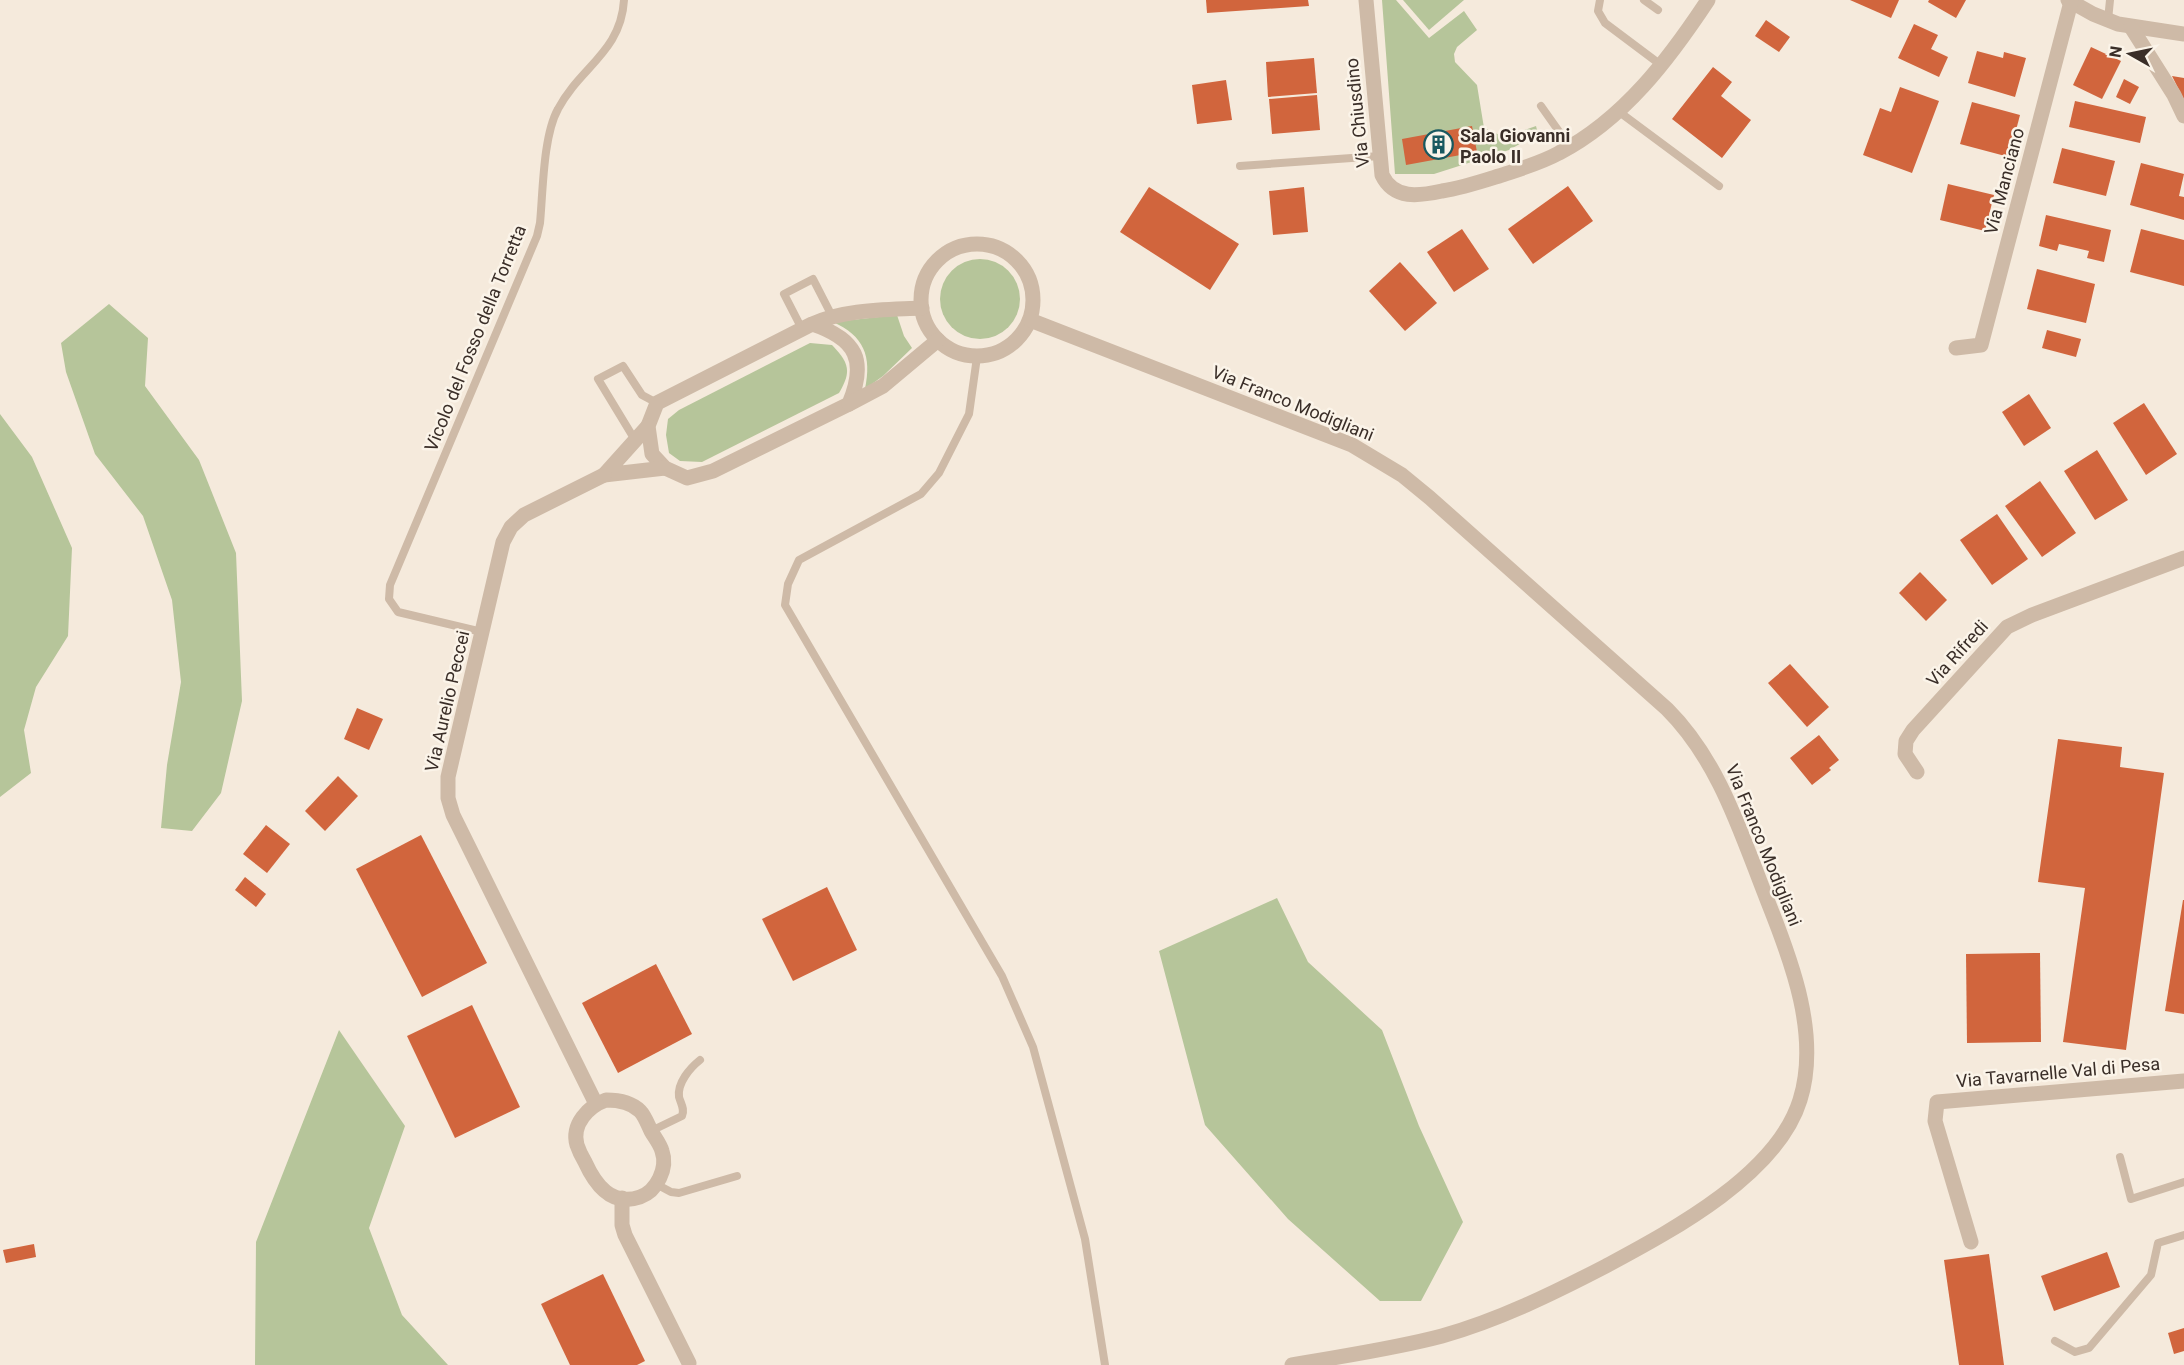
<svg xmlns="http://www.w3.org/2000/svg" width="2184" height="1365" font-family="Roboto,sans-serif">
<rect width="100%" height="100%" fill="#f5eadc"/>
<!-- green -->
<g fill="#b6c59a">
<path d="M 1382,0 L 1396,0 L 1429,38 L 1464,11 L 1477,30 L 1457,47 L 1454,54 L 1455,62 L 1477,85 L 1484,128 L 1504,137 L 1536,126 L 1538,134 L 1509,150 L 1434,174 L 1395,174 Z"/>
<path d="M 1403,0 L 1464,0 L 1429,30 Z"/>
<circle cx="980" cy="299" r="40"/>
<path d="M 109,304 L 148,338 L 145,386 L 199,460 L 236,553 L 242,701 L 221,793 L 192,831 L 161,828 L 167,765 L 181,682 L 172,600 L 143,516 L 95,454 L 66,372 L 61,343 Z"/>
<path d="M 897,315 L 904,336 L 912,348 L 883,376 L 865,389 C 872,356 864,336 833,322 Z"/>
<path d="M 810,343 L 832,345 C 849,363 852,371 839,393 L 702,462 L 680,461 L 669,453 L 666,435 L 668,419 L 679,410 Z"/>
<path d="M 0,414 L 32,457 L 72,548 L 68,636 L 36,687 L 24,730 L 31,773 L 0,797 Z"/>
<path d="M 1277,898 L 1308,962 L 1382,1030 L 1419,1126 L 1463,1222 L 1421,1301 L 1380,1301 L 1288,1219 L 1205,1125 L 1159,951 Z"/>
<path d="M 339,1030 L 405,1126 L 369,1228 L 402,1315 L 448,1365 L 255,1365 L 256,1242 Z"/>
</g>
<!-- building -->
<g fill="#d1653d">
<path d="M 1206,0 L 1308,0 L 1309,6 L 1207,13 Z"/>
<path d="M 1850,0 L 1899,0 L 1891,18 Z"/>
<path d="M 1929,0 L 1966,0 L 1956,18 L 1928,2 Z"/>
<path d="M 1766,20 L 1790,37 L 1779,52 L 1755,36 Z"/>
<path d="M 1914,24 L 1938,35 L 1931,49 L 1948,57 L 1939,77 L 1898,58 Z"/>
<path d="M 2091,47 L 2121,61 L 2102,99 L 2073,85 Z"/>
<path d="M 1977,51 L 2003,58 L 2004,52 L 2026,58 L 2015,97 L 1968,83 Z"/>
<path d="M 1314,58 L 1317,93 L 1268,97 L 1266,62 Z"/>
<path d="M 1713,67 L 1732,82 L 1721,96 L 1751,120 L 1722,158 L 1672,119 Z"/>
<path d="M 2172,76 L 2184,78 L 2184,100 Z"/>
<path d="M 2124,79 L 2139,87 L 2130,104 L 2116,97 Z"/>
<path d="M 1226,80 L 1232,120 L 1197,124 L 1192,85 Z"/>
<path d="M 1900,87 L 1939,101 L 1912,173 L 1863,155 L 1880,108 L 1891,112 Z"/>
<path d="M 1317,95 L 1320,130 L 1272,134 L 1269,99 Z"/>
<path d="M 2075,101 L 2146,117 L 2140,143 L 2069,127 Z"/>
<path d="M 1972,102 L 2020,115 L 2009,157 L 1960,144 Z"/>
<path d="M 1472,126 L 1477,152 L 1406,165 L 1402,139 Z"/>
<path d="M 2062,148 L 2115,161 L 2106,196 L 2053,183 Z"/>
<path d="M 2141,163 L 2184,174 L 2179,196 L 2184,197 L 2184,220 L 2130,205 Z"/>
<path d="M 1948,184 L 1994,195 L 1985,231 L 1940,220 Z"/>
<path d="M 1568,186 L 1593,221 L 1533,264 L 1508,229 Z"/>
<path d="M 1149,187 L 1239,244 L 1210,290 L 1120,232 Z"/>
<path d="M 1304,187 L 1308,232 L 1273,235 L 1269,191 Z"/>
<path d="M 2046,215 L 2111,230 L 2104,262 L 2087,258 L 2089,251 L 2059,244 L 2057,251 L 2039,246 Z"/>
<path d="M 1462,229 L 1489,269 L 1454,292 L 1427,252 Z"/>
<path d="M 2141,229 L 2184,240 L 2184,286 L 2130,272 Z"/>
<path d="M 1400,262 L 1437,303 L 1405,331 L 1369,291 Z"/>
<path d="M 2037,269 L 2095,284 L 2086,323 L 2027,309 Z"/>
<path d="M 2047,330 L 2081,339 L 2076,357 L 2042,348 Z"/>
<path d="M 2029,394 L 2051,428 L 2024,446 L 2002,412 Z"/>
<path d="M 2144,403 L 2177,454 L 2146,475 L 2113,423 Z"/>
<path d="M 2097,450 L 2128,500 L 2095,520 L 2064,471 Z"/>
<path d="M 2040,481 L 2076,533 L 2042,557 L 2005,506 Z"/>
<path d="M 1997,514 L 2028,559 L 1992,585 L 1960,540 Z"/>
<path d="M 1920,572 L 1947,600 L 1926,621 L 1899,593 Z"/>
<path d="M 1790,664 L 1829,707 L 1807,727 L 1768,683 Z"/>
<path d="M 357,708 L 383,719 L 369,750 L 344,739 Z"/>
<path d="M 1819,735 L 1839,760 L 1829,768 L 1831,770 L 1812,785 L 1790,758 Z"/>
<path d="M 2058,739 L 2122,747 L 2120,767 L 2164,773 L 2126,1050 L 2063,1042 L 2085,888 L 2038,882 Z"/>
<path d="M 338,776 L 358,796 L 325,831 L 305,811 Z"/>
<path d="M 266,825 L 290,844 L 267,873 L 243,854 Z"/>
<path d="M 421,835 L 487,963 L 422,997 L 356,869 Z"/>
<path d="M 245,877 L 266,894 L 256,907 L 235,890 Z"/>
<path d="M 827,887 L 857,950 L 793,981 L 762,919 Z"/>
<path d="M 2183,900 L 2184,900 L 2184,1014 L 2165,1011 Z"/>
<path d="M 2040,953 L 2041,1042 L 1967,1043 L 1966,954 Z"/>
<path d="M 656,964 L 692,1034 L 618,1073 L 582,1003 Z"/>
<path d="M 472,1005 L 520,1107 L 455,1138 L 407,1036 Z"/>
<path d="M 34,1244 L 36,1257 L 6,1263 L 3,1250 Z"/>
<path d="M 2107,1252 L 2120,1287 L 2054,1311 L 2041,1276 Z"/>
<path d="M 1989,1254 L 2004,1365 L 1959,1365 L 1944,1260 Z"/>
<path d="M 603,1274 L 645,1361 L 637,1365 L 570,1365 L 541,1304 Z"/>
<path d="M 2184,1328 L 2184,1351 L 2174,1354 L 2168,1333 Z"/>
</g>
<g fill="none" stroke-linecap="round" stroke-linejoin="round">
<!-- lane -->
<g stroke="#cebaa7" stroke-width="8">
<path d="M 1600,0 L 1598,11 L 1605,23 L 1661,65"/>
<path d="M 1644,0 L 1658,10"/>
<path d="M 2108,20 L 2110,0"/>
<path d="M 1541,106 L 1570,147"/>
<path d="M 1618,111 L 1719,186"/>
<path d="M 1240,166 L 1380,156"/>
<path d="M 802,329 L 784,294 L 813,279 L 832,316"/>
<path d="M 977,357 L 969,414 L 939,473 L 921,494 L 799,560 L 788,584 L 785,605 L 1002,976 L 1033,1047 L 1085,1239 L 1105,1365"/>
<path d="M 635,440 L 598,379 L 623,366 L 642,395 L 657,403"/>
<path d="M 482,632 L 398,612 L 389,599 L 390,585 L 537,236 L 540,223 C 543,192 543,136 558,109 C 580,67 621,52 624,0"/>
<path d="M 651,1131 L 682,1116 C 685,1109 681,1104 679,1097 C 677,1083 690,1068 700,1060"/>
<path d="M 2120,1157 L 2131,1199 L 2184,1182"/>
<path d="M 656,1184 L 671,1192 L 679,1193 L 737,1176"/>
<path d="M 2055,1341 L 2075,1352 L 2089,1348 L 2151,1275 L 2158,1243 L 2184,1235"/>
</g>
<!-- street -->
<g stroke="#cebaa7" stroke-width="15">
<path d="M 1366,0 L 1382,175 C 1394,200 1419,196 1442,191 C 1462,188 1480,182 1499,176 C 1520,169 1541,163 1559,153 C 1624,119 1669,59 1708,0"/>
<path d="M 2068,0 L 2093,14 L 2118,24 L 2184,34"/>
<path d="M 2131,27 L 2174,95 L 2184,116"/>
<circle cx="977" cy="300" r="56"/>
<path d="M 1030,320 L 1352,445 L 1402,475 L 1430,498 L 1667,709 C 1720,762 1741,834 1768,902 C 1792,962 1820,1036 1800,1100 C 1777,1175 1671,1231 1606,1266 C 1554,1293 1499,1320 1442,1336 C 1393,1349 1342,1356 1292,1365"/>
<path d="M 812,324 C 857,339 867,361 849,404 L 713,471 L 687,478 L 665,468 L 652,454 L 648,426 L 657,403 L 812,324 C 846,309 885,310 922,308"/>
<path d="M 1956,348 L 1981,345 L 2071,2"/>
<path d="M 849,404 L 883,386 L 938,340"/>
<path d="M 648,426 L 604,475 L 665,468"/>
<path d="M 1917,772 L 1905,754 L 1906,741 L 1913,730 L 2007,627 L 2032,615 L 2184,558"/>
<path d="M 606,1100 C 619,1100 631,1102 640,1111 C 645,1116 648,1125 651,1131 C 655,1138 660,1144 662,1151 C 668,1168 657,1191 640,1197 C 611,1207 595,1184 585,1162 C 582,1157 579,1151 577,1145 C 571,1124 589,1106 606,1100 Z"/>
<path d="M 596,1104 L 453,815 L 448,798 L 448,777 L 503,542 L 511,527 L 524,515 L 604,475"/>
<path d="M 622,1198 L 622,1225 L 625,1235 L 689,1363"/>
<path d="M 1971,1242 L 1935,1121 L 1937,1102 L 2184,1081"/>
</g>
</g>
<!-- icons -->
<defs>
<symbol id="building-ring" viewBox="-11 -11 22 22"><circle r="9.5" fill="#fbf4e9" stroke="#195960" stroke-width="1.5"/><path d="M-4-6H4V6H1V3H-1V6H-4ZM-2.5-4.3h1.7v1.8h-1.7ZM.8-4.3h1.7v1.8H.8ZM-2.5-1h1.7V.8h-1.7ZM.8-1h1.7V.8H.8Z" fill="#195960"/></symbol>
</defs>
<g fill-rule="evenodd">
<use href="#building-ring" x="1422" y="128" width="33" height="33"/>
</g>
<g text-anchor="middle" dominant-baseline="central" stroke-width="5" stroke-linejoin="round" paint-order="stroke">
<!-- street labels -->
<g font-size="18" fill="#3a2e28" stroke="#fbf4e9">
<text transform="translate(1357 113) rotate(-96)">Via Chiusdino</text>
<text transform="translate(2004 181) rotate(-75)">Via Manciano</text>
<text transform="translate(475 338) rotate(-68)">Vicolo del Fosso della Torretta</text>
<text transform="translate(1293 403) rotate(22)">Via Franco Modigliani</text>
<text transform="translate(1957 653) rotate(-48)">Via Rifredi</text>
<text transform="translate(447 701) rotate(-77)">Via Aurelio Peccei</text>
<text transform="translate(1764 845) rotate(68)">Via Franco Modigliani</text>
<text transform="translate(2058 1072) rotate(-5)">Via Tavarnelle Val di Pesa</text>
</g>
<!-- poi labels -->
<g font-size="18" font-weight="bold" fill="#3a2e28" stroke="#fbf4e9" text-anchor="start">
<text x="1460" y="135">Sala Giovanni<tspan x="1460" dy="21">Paolo II</tspan></text>
</g>
</g>
<!-- north arrow -->
<g transform="translate(2130 54) rotate(279)" stroke="#fbf4e9" stroke-width="4.5" paint-order="stroke">
<path d="M0-4.5L10 22L0 15L-10 22Z" fill="#3a2e28"/>
<text y="-9" font-size="16" font-weight="bold" text-anchor="middle" fill="#3a2e28">N</text>
</g>
</svg>
